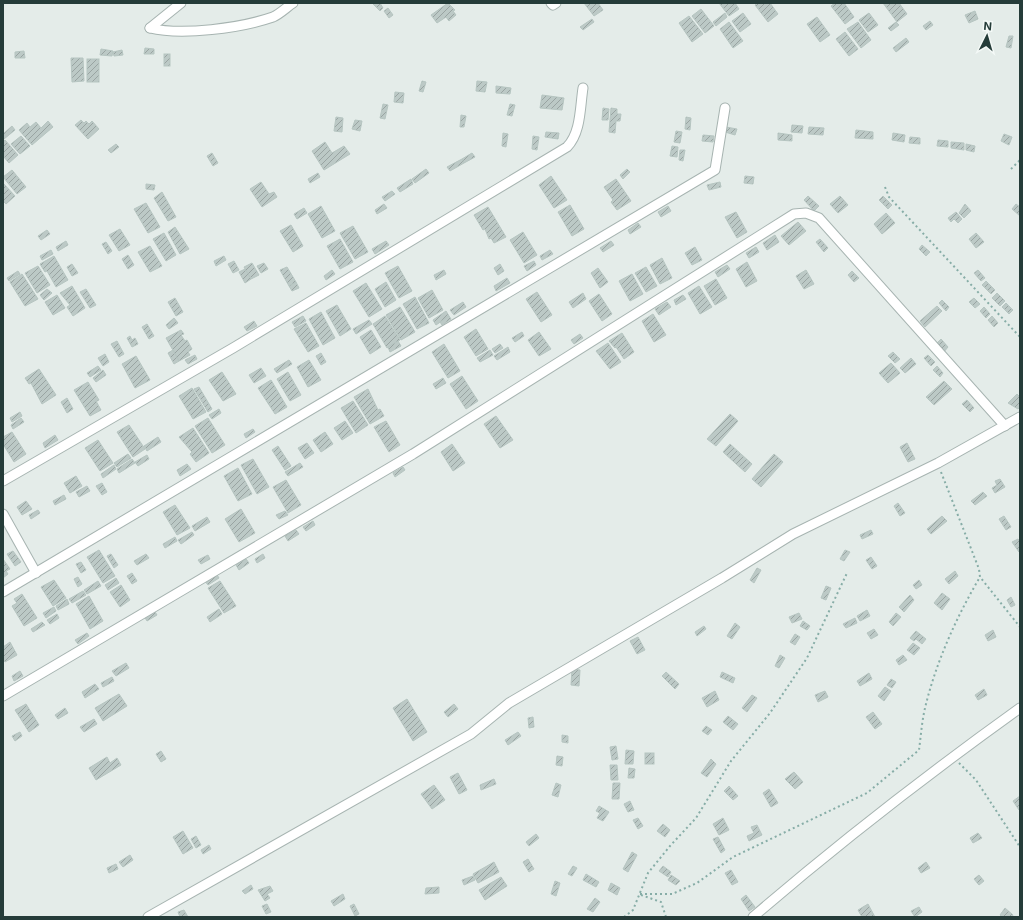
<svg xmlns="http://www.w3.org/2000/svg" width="1023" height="920" font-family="Inter,sans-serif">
<defs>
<pattern id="building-hatch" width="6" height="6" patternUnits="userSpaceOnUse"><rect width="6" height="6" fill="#bcc9c6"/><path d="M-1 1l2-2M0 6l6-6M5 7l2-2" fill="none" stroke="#99a4a2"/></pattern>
</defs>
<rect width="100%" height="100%" fill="#e4ece9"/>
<!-- building -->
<g fill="url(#building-hatch)" stroke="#b6c5c1">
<path d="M 372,3 L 380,3 L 383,8 L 380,11 Z"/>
<path d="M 448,3 L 455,10 L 453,11 L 456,15 L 449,21 L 446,17 L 437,23 L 431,15 Z"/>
<path d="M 584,3 L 598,3 L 603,10 L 594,16 Z"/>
<path d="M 719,3 L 735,3 L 739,9 L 729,16 Z"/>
<path d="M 757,3 L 770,3 L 778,14 L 768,22 L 755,5 Z"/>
<path d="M 835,3 L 844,3 L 854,17 L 845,24 L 831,6 Z"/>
<path d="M 883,3 L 899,3 L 907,14 L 897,22 Z"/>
<path d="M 388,8 L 393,15 L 389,18 L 384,11 Z"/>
<path d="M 701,9 L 714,26 L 705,33 L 692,16 Z"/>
<path d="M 975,11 L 978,19 L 969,23 L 965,15 Z"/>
<path d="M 725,13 L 727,17 L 716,26 L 713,22 Z"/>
<path d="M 743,13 L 751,24 L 740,32 L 732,21 Z"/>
<path d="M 869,13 L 878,25 L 868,32 L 859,20 Z"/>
<path d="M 689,16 L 703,34 L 692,42 L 679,23 Z"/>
<path d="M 817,17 L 830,35 L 820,42 L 807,24 Z"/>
<path d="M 592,19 L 594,22 L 583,30 L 580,27 Z"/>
<path d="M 930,21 L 933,25 L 926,30 L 923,26 Z"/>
<path d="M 729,22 L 743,41 L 733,48 L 720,29 Z"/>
<path d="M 858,22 L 871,40 L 861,48 L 847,29 Z"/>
<path d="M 896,22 L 899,25 L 891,31 L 888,28 Z"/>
<path d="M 845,32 L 858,49 L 849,56 L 836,39 Z"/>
<path d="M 1009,36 L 1013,36 L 1011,48 L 1006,47 Z"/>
<path d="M 906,38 L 909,42 L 896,52 L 893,48 Z"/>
<path d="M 145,48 L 154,49 L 154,54 L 144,54 Z"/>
<path d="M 101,49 L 113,51 L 112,56 L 100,55 Z"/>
<path d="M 122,50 L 123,55 L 114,56 L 113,52 Z"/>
<path d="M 24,51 L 25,58 L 15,58 L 15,52 Z"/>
<rect x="164" y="54" width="6" height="12"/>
<path d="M 71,58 L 83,58 L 84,81 L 72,82 Z"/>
<rect x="87" y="59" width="12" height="23"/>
<path d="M 422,81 L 426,82 L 423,92 L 419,91 Z"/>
<path d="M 477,81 L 487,82 L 485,92 L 476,91 Z"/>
<path d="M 496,86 L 511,88 L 510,94 L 496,93 Z"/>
<path d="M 395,92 L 404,93 L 403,103 L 394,102 Z"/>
<path d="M 542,95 L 564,98 L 562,110 L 540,108 Z"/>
<path d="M 383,104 L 388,105 L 385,119 L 380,118 Z"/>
<path d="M 510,104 L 515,105 L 512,116 L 507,115 Z"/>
<path d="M 603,108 L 609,109 L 608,120 L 602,120 Z"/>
<path d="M 611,108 L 617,109 L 617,114 L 621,114 L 620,121 L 616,121 L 615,133 L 609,132 Z"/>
<path d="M 461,115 L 466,116 L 464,127 L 460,127 Z"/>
<path d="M 336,117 L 343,118 L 342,132 L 334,131 Z"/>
<path d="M 686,117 L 691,118 L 690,130 L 685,129 Z"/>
<path d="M 81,120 L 84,123 L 86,121 L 89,124 L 92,121 L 99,129 L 88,139 L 75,125 Z"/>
<path d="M 355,120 L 362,121 L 360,131 L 352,129 Z"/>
<path d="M 48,121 L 53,127 L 32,145 L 19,130 L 27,123 L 30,127 L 36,122 L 41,128 Z"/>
<path d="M 792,125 L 803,126 L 802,133 L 791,132 Z"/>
<path d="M 12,126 L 15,130 L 4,139 L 3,134 Z"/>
<path d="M 726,127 L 737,129 L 735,135 L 725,132 Z"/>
<path d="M 809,127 L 824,128 L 823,135 L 808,134 Z"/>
<path d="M 856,130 L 873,132 L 873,139 L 855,138 Z"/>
<path d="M 676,131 L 682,132 L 680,143 L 674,142 Z"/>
<path d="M 546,132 L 559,133 L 558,139 L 545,137 Z"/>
<path d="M 503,133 L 508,134 L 506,147 L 502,146 Z"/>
<path d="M 778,133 L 792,135 L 792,141 L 778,140 Z"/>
<path d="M 893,133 L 905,135 L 904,142 L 892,140 Z"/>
<path d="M 1004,134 L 1012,137 L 1009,145 L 1001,141 Z"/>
<path d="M 703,135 L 714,136 L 713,142 L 702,141 Z"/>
<path d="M 21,136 L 30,146 L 20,154 L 11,144 Z"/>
<path d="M 533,136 L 539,137 L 537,150 L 532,149 Z"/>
<path d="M 910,137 L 920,138 L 920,144 L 909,143 Z"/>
<path d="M 5,140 L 18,155 L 9,163 L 3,156 L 3,142 Z"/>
<path d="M 938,140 L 948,141 L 948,147 L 937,146 Z"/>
<path d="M 325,142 L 332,153 L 344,146 L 350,154 L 324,170 L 312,151 Z"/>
<path d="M 951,142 L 964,143 L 964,150 L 951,148 Z"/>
<path d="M 116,144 L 119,147 L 111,153 L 108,150 Z"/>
<path d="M 966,144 L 975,146 L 974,152 L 966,150 Z"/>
<path d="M 672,146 L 678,147 L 677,157 L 670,156 Z"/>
<path d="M 680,150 L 685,150 L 683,161 L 679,160 Z"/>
<path d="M 212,153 L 218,163 L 213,166 L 207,156 Z"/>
<path d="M 472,153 L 475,157 L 464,163 L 462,159 Z"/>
<path d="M 462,159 L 464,163 L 450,171 L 447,167 Z"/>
<path d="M 426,169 L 429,173 L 415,183 L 412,179 Z"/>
<path d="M 627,169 L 630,172 L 623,179 L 620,175 Z"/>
<path d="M 12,170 L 26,187 L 17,194 L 3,177 Z"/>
<path d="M 318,173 L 320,177 L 310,183 L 308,179 Z"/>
<path d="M 551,176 L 567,200 L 554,208 L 539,185 Z"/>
<path d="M 745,176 L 754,177 L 753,184 L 744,183 Z"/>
<path d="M 411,179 L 413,184 L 400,192 L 397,188 Z"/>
<path d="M 616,179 L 631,201 L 617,210 L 611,202 L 613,200 L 604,187 Z"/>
<path d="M 261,182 L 269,194 L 274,192 L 277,197 L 262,207 L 250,189 Z"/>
<path d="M 720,182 L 721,187 L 709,190 L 707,185 Z"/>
<path d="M 3,183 L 15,196 L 6,204 L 3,201 Z"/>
<path d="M 146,184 L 155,185 L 154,190 L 146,189 Z"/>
<path d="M 392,191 L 395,194 L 385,201 L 382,197 Z"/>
<path d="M 162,192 L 176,217 L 168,221 L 154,198 Z"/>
<path d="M 808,196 L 819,206 L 814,211 L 804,200 Z"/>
<path d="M 840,196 L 848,205 L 838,213 L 830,204 Z"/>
<path d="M 883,196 L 892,205 L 888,209 L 879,200 Z"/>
<path d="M 146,203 L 160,227 L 148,233 L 134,209 Z"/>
<path d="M 384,204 L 387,208 L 377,214 L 375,210 Z"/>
<path d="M 965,204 L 971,211 L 964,218 L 959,213 Z"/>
<path d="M 1016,204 L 1020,207 L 1020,216 L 1012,209 Z"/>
<path d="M 570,205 L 584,229 L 572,236 L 558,212 Z"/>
<path d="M 321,206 L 335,231 L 322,238 L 308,214 Z"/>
<path d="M 668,206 L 671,211 L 661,217 L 658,212 Z"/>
<path d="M 488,207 L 506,237 L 494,243 L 491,238 L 489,239 L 485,229 L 483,230 L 474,215 Z"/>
<path d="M 304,208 L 307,213 L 297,219 L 294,214 Z"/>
<path d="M 736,212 L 747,232 L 737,238 L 725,217 Z"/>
<path d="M 956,212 L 962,219 L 958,223 L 954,219 L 951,222 L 948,218 Z"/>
<path d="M 886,213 L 895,223 L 882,234 L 874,224 Z"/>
<path d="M 798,222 L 806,231 L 789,245 L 781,236 Z"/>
<path d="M 638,223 L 641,227 L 630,234 L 628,230 Z"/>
<path d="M 291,225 L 303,246 L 293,252 L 280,231 Z"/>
<path d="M 353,226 L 368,252 L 355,259 L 340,233 Z"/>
<path d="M 175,227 L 189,249 L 180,254 L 168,232 Z"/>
<path d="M 120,229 L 130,245 L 119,251 L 109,235 Z"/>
<path d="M 47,230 L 50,234 L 41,240 L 38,236 Z"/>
<path d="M 523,232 L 537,255 L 524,263 L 510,240 Z"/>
<path d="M 164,233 L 176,255 L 166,261 L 153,239 Z"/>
<path d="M 976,233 L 984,242 L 976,248 L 969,239 Z"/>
<path d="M 775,235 L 779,242 L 767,250 L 763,243 Z"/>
<path d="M 340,239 L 353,262 L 340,269 L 327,246 Z"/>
<path d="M 820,239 L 828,248 L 824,252 L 816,242 Z"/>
<path d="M 66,241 L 68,245 L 58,251 L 56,247 Z"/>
<path d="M 386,241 L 389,245 L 375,254 L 372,249 Z"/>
<path d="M 611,241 L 614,245 L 603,252 L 600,248 Z"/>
<path d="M 106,242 L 112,251 L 108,254 L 102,244 Z"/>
<path d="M 922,245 L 930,252 L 926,256 L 919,249 Z"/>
<path d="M 150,246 L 162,266 L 150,272 L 138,252 Z"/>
<path d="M 695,247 L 702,260 L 692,265 L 685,253 Z"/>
<path d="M 756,247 L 759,252 L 749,258 L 746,253 Z"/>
<path d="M 51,250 L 53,254 L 42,260 L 40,256 Z"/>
<path d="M 550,250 L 553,254 L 542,260 L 540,256 Z"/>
<path d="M 128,255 L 134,265 L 128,269 L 122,259 Z"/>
<path d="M 54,256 L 68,280 L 56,287 L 47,271 L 45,272 L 40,264 Z"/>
<path d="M 224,256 L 226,260 L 216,266 L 214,261 Z"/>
<path d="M 662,258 L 672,278 L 660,284 L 650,265 Z"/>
<path d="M 234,261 L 239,270 L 233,273 L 228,264 Z"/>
<path d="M 534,261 L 536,265 L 527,271 L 524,266 Z"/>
<path d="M 747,262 L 757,281 L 746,287 L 736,269 Z"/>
<path d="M 252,263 L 259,275 L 251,279 L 244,267 Z"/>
<path d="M 264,263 L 268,269 L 261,273 L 257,266 Z"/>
<path d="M 72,264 L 78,273 L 72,276 L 67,267 Z"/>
<path d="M 500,264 L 504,271 L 498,275 L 494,268 Z"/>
<path d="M 727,265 L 730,269 L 718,277 L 715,272 Z"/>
<path d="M 38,266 L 50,285 L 37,293 L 25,273 Z"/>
<path d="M 398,266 L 412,291 L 399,298 L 385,273 Z"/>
<path d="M 287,267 L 296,282 L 289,286 L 280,270 Z"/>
<path d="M 646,267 L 657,286 L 646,292 L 635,273 Z"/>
<path d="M 598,268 L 608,282 L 600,288 L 591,273 Z"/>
<path d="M 245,269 L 251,279 L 245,283 L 239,272 Z"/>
<path d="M 332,270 L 335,274 L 326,280 L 324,276 Z"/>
<path d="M 444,270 L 446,274 L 436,280 L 434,275 Z"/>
<path d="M 806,270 L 814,284 L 804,289 L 796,276 Z"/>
<path d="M 978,270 L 985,278 L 981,281 L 974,273 Z"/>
<path d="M 18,271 L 20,274 L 9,281 L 7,278 Z"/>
<path d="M 852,271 L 859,278 L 854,282 L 848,275 Z"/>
<path d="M 22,274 L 38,299 L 25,306 L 10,282 Z"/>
<path d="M 632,274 L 643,294 L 630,301 L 619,281 Z"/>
<path d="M 507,278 L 510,283 L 496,291 L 494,286 Z"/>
<path d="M 716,279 L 727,298 L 715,305 L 704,286 Z"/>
<path d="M 986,281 L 995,290 L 991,294 L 982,285 Z"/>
<path d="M 296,282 L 299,288 L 292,291 L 289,286 Z"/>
<path d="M 386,282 L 396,300 L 385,307 L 375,289 Z"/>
<path d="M 366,283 L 382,309 L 369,317 L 353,291 Z"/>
<path d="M 72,286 L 85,308 L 73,316 L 67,307 L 70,305 L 60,293 Z"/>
<path d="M 699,286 L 712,307 L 700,314 L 688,293 Z"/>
<path d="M 47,289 L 52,293 L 44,300 L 40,295 Z"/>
<path d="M 86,289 L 96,305 L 90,308 L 80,292 Z"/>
<path d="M 432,290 L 443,310 L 429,318 L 418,298 Z"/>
<path d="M 537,292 L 552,315 L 541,322 L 526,299 Z"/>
<path d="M 583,293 L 586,299 L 573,308 L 569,302 Z"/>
<path d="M 997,293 L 1005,301 L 1000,306 L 992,298 Z"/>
<path d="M 599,294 L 612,314 L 602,321 L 589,301 Z"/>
<path d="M 57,295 L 65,308 L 53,315 L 45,302 Z"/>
<path d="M 683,295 L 686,299 L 676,305 L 674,300 Z"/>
<path d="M 415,297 L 429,323 L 417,329 L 403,304 Z"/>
<path d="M 175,298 L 183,312 L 176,316 L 168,302 Z"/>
<path d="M 974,298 L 980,304 L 975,308 L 969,302 Z"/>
<path d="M 942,300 L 949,307 L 946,311 L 939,303 Z"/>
<path d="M 463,302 L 466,307 L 454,315 L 450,310 Z"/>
<path d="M 667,302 L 671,307 L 659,315 L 655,309 Z"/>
<path d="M 1006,303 L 1013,310 L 1009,314 L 1002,307 Z"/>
<path d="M 337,305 L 351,329 L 340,336 L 326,311 Z"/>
<path d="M 937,306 L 942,311 L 925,327 L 920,321 Z"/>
<path d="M 400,307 L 415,332 L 401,340 L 386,315 Z"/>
<path d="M 984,307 L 990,314 L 986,318 L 980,311 Z"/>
<path d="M 446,311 L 449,316 L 436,325 L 433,320 Z"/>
<path d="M 321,312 L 335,338 L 323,345 L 309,319 Z"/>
<path d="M 653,314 L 666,335 L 654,342 L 642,321 Z"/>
<path d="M 303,316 L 306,321 L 295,327 L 292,322 Z"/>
<path d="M 385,316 L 400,340 L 387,348 L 373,324 Z"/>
<path d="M 449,316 L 451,319 L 442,325 L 440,322 Z"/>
<path d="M 992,316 L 998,323 L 994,327 L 988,320 Z"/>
<path d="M 174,318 L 178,323 L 169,329 L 166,325 Z"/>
<path d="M 369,320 L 372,324 L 356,334 L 353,329 Z"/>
<path d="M 254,321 L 257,326 L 247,331 L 244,327 Z"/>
<path d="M 306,323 L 319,346 L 308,352 L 294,329 Z"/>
<path d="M 147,324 L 154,336 L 149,339 L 142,327 Z"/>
<path d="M 476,329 L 488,349 L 476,356 L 464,337 Z"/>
<path d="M 181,330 L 184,334 L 181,335 L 185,341 L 187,340 L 192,349 L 188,352 L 190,355 L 179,361 L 166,338 Z"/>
<path d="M 371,330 L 381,347 L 370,354 L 360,337 Z"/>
<path d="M 522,332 L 524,336 L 515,342 L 512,338 Z"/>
<path d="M 539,332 L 551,349 L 539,356 L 528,340 Z"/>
<path d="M 622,333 L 634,352 L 624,359 L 616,347 L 615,348 L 609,341 Z"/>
<path d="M 580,334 L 583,338 L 574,344 L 571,340 Z"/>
<path d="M 130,336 L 132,340 L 135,338 L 138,344 L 132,347 L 127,338 Z"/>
<path d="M 941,339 L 948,347 L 943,353 L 935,345 Z"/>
<path d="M 117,341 L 124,354 L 119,357 L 111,344 Z"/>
<path d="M 398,341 L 401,346 L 390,352 L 388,347 Z"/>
<path d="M 608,343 L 621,362 L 610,369 L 596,351 Z"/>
<path d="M 444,344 L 460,371 L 448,378 L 432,352 Z"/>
<path d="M 500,344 L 503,348 L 495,353 L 492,349 Z"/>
<path d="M 508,347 L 510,352 L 497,360 L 494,356 Z"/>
<path d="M 173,350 L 179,361 L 174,364 L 168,353 Z"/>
<path d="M 490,350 L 493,355 L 480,362 L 477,358 Z"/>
<path d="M 893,352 L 900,359 L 895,363 L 888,356 Z"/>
<path d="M 321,353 L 326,362 L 321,365 L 316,356 Z"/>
<path d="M 105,354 L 109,362 L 103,366 L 98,358 Z"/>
<path d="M 195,355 L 197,359 L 188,364 L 185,360 Z"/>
<path d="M 928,355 L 935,362 L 931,366 L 924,358 Z"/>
<path d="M 136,356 L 150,380 L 135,388 L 122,364 Z"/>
<path d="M 911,358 L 916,364 L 905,373 L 900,368 Z"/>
<path d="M 289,360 L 292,364 L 277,373 L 274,369 Z"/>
<path d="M 309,360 L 321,380 L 308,387 L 297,367 Z"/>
<path d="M 891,363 L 900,373 L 888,383 L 879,373 Z"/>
<path d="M 98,366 L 101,370 L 90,377 L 87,373 Z"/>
<path d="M 937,366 L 943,373 L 940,377 L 933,370 Z"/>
<path d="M 261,368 L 266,376 L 254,383 L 249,375 Z"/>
<path d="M 39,369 L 56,395 L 42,404 L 31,383 L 29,384 L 25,378 Z"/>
<path d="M 103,370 L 106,375 L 96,382 L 93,378 Z"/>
<path d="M 222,372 L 236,394 L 223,401 L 209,380 Z"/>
<path d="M 288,372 L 301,395 L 290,401 L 277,379 Z"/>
<path d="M 462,376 L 478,401 L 466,409 L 450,384 Z"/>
<path d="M 443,378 L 446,383 L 436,389 L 433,384 Z"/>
<path d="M 271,380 L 287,407 L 275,414 L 258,388 Z"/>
<path d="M 944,381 L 952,389 L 934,405 L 926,397 Z"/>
<path d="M 88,382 L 99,400 L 85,408 L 74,390 Z"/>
<path d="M 199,387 L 212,409 L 208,412 L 194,389 Z"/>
<path d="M 192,388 L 206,412 L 193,419 L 179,396 Z"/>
<path d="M 368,389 L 378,410 L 380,409 L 384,416 L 370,424 L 354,397 Z"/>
<path d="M 1017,394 L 1020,397 L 1020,407 L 1018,409 L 1008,403 Z"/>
<path d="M 67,398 L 73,409 L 67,413 L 61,402 Z"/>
<path d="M 967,400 L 974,408 L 970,412 L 962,404 Z"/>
<path d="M 96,401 L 101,410 L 90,416 L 85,408 Z"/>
<path d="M 353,401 L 368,425 L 356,433 L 341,408 Z"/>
<path d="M 219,409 L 221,413 L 212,419 L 209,415 Z"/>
<path d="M 20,412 L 22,416 L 12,422 L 10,418 Z"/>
<path d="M 730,414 L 738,421 L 716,446 L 707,439 Z"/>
<path d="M 496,416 L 513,440 L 500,448 L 484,424 Z"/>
<path d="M 21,418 L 24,422 L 13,429 L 11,425 Z"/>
<path d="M 208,418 L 225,445 L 212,453 L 195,426 Z"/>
<path d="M 345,421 L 353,433 L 342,440 L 334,428 Z"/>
<path d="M 386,421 L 400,445 L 389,452 L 374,427 Z"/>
<path d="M 129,425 L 145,449 L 133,457 L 117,432 Z"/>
<path d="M 193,428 L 209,453 L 196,462 L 190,454 L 192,452 L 179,437 Z"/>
<path d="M 253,429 L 255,432 L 246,438 L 244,434 Z"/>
<path d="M 12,432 L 26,454 L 14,462 L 3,444 L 3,437 Z"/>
<path d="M 325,432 L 333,444 L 321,452 L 313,440 Z"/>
<path d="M 55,435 L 58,440 L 45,448 L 43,443 Z"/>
<path d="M 158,437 L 161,442 L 147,451 L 144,446 Z"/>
<path d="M 98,440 L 113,463 L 100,471 L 85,448 Z"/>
<path d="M 307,443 L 314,453 L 305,459 L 298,448 Z"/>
<path d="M 907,443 L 915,459 L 908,462 L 900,447 Z"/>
<path d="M 452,444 L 465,463 L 453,471 L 441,452 Z"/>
<path d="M 730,444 L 752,464 L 745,472 L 723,452 Z"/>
<path d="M 278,446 L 291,466 L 285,470 L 272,450 Z"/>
<path d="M 128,454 L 131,458 L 117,467 L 114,463 Z"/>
<path d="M 774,454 L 783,462 L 761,487 L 752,479 Z"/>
<path d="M 147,455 L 149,459 L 138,466 L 135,462 Z"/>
<path d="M 132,459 L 135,463 L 119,473 L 117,469 Z"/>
<path d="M 253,459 L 269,487 L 257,494 L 241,465 Z"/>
<path d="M 300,463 L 303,467 L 288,476 L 285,472 Z"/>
<path d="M 187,464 L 191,469 L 180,476 L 177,470 Z"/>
<path d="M 114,465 L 116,469 L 103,478 L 101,474 Z"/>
<path d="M 403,467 L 405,470 L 395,477 L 393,473 Z"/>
<path d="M 238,468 L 252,494 L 238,501 L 224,476 Z"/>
<path d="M 76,476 L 82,486 L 70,493 L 64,483 Z"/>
<path d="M 1000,479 L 1005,487 L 995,493 L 992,488 L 997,485 L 995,481 Z"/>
<path d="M 286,480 L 301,505 L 288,513 L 273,487 Z"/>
<path d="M 102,483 L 107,492 L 102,495 L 96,486 Z"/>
<path d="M 87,486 L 90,491 L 79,497 L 76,492 Z"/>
<path d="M 983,492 L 987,496 L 975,505 L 971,501 Z"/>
<path d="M 64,495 L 66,499 L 55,505 L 53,501 Z"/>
<path d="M 26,501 L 32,509 L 22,515 L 17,507 Z"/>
<path d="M 898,503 L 905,513 L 900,516 L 894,506 Z"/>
<path d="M 175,505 L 190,528 L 177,535 L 163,512 Z"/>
<path d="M 241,509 L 255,533 L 239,542 L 225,519 Z"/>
<path d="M 38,510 L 40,513 L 31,519 L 29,515 Z"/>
<path d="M 285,511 L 288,515 L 279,519 L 276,515 Z"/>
<path d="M 942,516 L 947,521 L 931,534 L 927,529 Z"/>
<path d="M 1004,516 L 1011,527 L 1006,530 L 999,519 Z"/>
<path d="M 207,517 L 210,522 L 195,531 L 192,526 Z"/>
<path d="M 313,521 L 315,525 L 306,531 L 303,527 Z"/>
<path d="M 296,530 L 299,534 L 288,541 L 285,536 Z"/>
<path d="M 871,530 L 873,534 L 862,539 L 860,535 Z"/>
<path d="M 192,532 L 194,535 L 181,544 L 178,540 Z"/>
<path d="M 175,537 L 177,541 L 165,548 L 163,544 Z"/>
<path d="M 1018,539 L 1020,542 L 1019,552 L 1012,542 Z"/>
<path d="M 99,550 L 115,576 L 103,583 L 87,557 Z"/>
<path d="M 845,550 L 850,552 L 844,561 L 840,559 Z"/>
<path d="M 13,551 L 21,562 L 15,566 L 7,554 Z"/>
<path d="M 111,554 L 118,565 L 114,568 L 107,556 Z"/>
<path d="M 146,554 L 149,558 L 137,565 L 134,561 Z"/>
<path d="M 263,554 L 265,558 L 257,563 L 255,559 Z"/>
<path d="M 208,555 L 210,559 L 201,564 L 198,560 Z"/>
<path d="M 871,557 L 877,566 L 872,569 L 866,560 Z"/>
<path d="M 3,559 L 10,569 L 6,571 L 8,574 L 3,578 Z"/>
<path d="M 246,559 L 249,563 L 239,570 L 236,565 Z"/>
<path d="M 81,562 L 86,570 L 81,573 L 76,564 Z"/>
<path d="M 757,568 L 761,570 L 754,583 L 750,580 Z"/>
<path d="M 955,571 L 958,576 L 949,584 L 945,579 Z"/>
<path d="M 132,573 L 137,581 L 132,584 L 127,576 Z"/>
<path d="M 216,573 L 219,578 L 208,585 L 204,580 Z"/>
<path d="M 78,577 L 82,584 L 78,587 L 74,579 Z"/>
<path d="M 116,578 L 119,583 L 108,590 L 105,585 Z"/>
<path d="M 54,580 L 66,598 L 53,606 L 41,587 Z"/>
<path d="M 919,580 L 922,585 L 916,589 L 913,585 Z"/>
<path d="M 98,581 L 101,586 L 87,594 L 84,590 Z"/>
<path d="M 220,581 L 236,606 L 224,613 L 208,588 Z"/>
<path d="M 121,585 L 130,600 L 120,607 L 110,592 Z"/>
<path d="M 826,586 L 831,588 L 826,600 L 821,598 Z"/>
<path d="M 83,591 L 86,595 L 72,603 L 69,599 Z"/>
<path d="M 942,593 L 950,599 L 942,610 L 934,603 Z"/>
<path d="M 22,594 L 37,618 L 24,626 L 12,606 L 17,603 L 14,599 Z"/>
<path d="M 910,595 L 914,600 L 904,612 L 899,607 Z"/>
<path d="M 89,596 L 103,621 L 90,629 L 76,604 Z"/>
<path d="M 1011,597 L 1015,605 L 1011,607 L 1007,600 Z"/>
<path d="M 67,599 L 69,604 L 58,610 L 56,606 Z"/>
<path d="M 54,607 L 56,611 L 46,618 L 43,613 Z"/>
<path d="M 219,609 L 222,614 L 210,622 L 207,617 Z"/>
<path d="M 154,610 L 157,615 L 147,621 L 144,616 Z"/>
<path d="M 867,610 L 870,616 L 860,621 L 857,616 Z"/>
<path d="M 799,613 L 802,619 L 792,623 L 789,617 Z"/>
<path d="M 896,613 L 901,617 L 893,626 L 889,622 Z"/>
<path d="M 57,614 L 59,618 L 50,624 L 47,620 Z"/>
<path d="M 855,618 L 857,623 L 846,628 L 843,624 Z"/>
<path d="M 803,621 L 810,626 L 807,630 L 800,626 Z"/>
<path d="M 42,622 L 45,625 L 33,632 L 31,629 Z"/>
<path d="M 735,623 L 740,627 L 732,639 L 727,636 Z"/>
<path d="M 704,626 L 706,629 L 697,636 L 695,632 Z"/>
<path d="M 874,629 L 878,635 L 871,639 L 867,633 Z"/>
<path d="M 993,630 L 996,637 L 988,641 L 985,635 Z"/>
<path d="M 916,631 L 926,639 L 922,644 L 916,639 L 914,641 L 910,638 Z"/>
<path d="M 87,633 L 89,636 L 78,644 L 75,640 Z"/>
<path d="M 795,634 L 800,637 L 795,645 L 790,642 Z"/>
<path d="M 638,637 L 645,650 L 637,654 L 630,641 Z"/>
<path d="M 10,642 L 17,655 L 5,662 L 3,659 L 3,647 Z"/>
<path d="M 913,643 L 920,648 L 914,655 L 907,650 Z"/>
<path d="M 780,655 L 785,658 L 779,668 L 775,666 Z"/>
<path d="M 903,655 L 907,660 L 899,665 L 896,660 Z"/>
<path d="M 126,663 L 129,668 L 116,676 L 112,671 Z"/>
<path d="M 572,669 L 580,670 L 579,686 L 571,685 Z"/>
<path d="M 20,671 L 23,676 L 14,681 L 12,676 Z"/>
<path d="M 666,672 L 679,684 L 675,689 L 662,676 Z"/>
<path d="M 722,672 L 735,678 L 733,683 L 720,677 Z"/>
<path d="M 869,673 L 872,679 L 860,686 L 857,681 Z"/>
<path d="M 112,677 L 114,681 L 103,687 L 101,683 Z"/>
<path d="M 891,679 L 896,682 L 892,688 L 887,685 Z"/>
<path d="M 95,684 L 99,689 L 85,698 L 82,692 Z"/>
<path d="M 885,687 L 891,691 L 884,701 L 878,696 Z"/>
<path d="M 984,689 L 987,695 L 978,700 L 975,695 Z"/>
<path d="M 715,691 L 719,700 L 707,707 L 702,698 Z"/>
<path d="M 825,691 L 828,697 L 818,702 L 815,695 Z"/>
<path d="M 119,694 L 127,706 L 103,721 L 95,708 Z"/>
<path d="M 752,695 L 757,698 L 747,712 L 742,708 Z"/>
<path d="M 407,699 L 427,732 L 413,741 L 393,708 Z"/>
<path d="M 26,704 L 39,725 L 29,732 L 15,710 Z"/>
<path d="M 454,704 L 458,709 L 448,717 L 444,712 Z"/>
<path d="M 65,708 L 68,713 L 58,719 L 55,715 Z"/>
<path d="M 873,712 L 882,724 L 875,729 L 866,717 Z"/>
<path d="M 728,716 L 738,724 L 733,730 L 723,722 Z"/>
<path d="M 533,717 L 534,727 L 529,728 L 528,718 Z"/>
<path d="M 94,719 L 97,724 L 84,732 L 80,727 Z"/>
<path d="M 706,726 L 712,730 L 708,735 L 702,731 Z"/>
<path d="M 20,732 L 22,736 L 15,741 L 12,736 Z"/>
<path d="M 518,732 L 521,736 L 508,745 L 505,740 Z"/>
<path d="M 562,735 L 568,736 L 568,743 L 562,742 Z"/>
<path d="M 616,746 L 618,759 L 612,760 L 610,747 Z"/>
<path d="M 626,750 L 634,751 L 633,764 L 625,764 Z"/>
<path d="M 161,751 L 166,759 L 161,762 L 156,754 Z"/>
<rect x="645" y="753" width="9" height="11"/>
<path d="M 557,756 L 563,757 L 562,766 L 556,765 Z"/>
<path d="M 107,757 L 110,763 L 117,758 L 121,765 L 96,780 L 89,768 Z"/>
<path d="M 711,759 L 716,764 L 707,777 L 701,773 Z"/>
<path d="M 610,765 L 617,765 L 618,780 L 611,780 Z"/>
<path d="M 629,768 L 635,769 L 634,778 L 628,778 Z"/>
<path d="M 794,772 L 803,782 L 795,789 L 785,779 Z"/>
<path d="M 458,773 L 467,790 L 459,794 L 450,777 Z"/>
<path d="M 494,779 L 496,784 L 481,790 L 480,785 Z"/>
<path d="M 556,783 L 561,785 L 558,797 L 552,795 Z"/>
<path d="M 613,783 L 620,783 L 619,799 L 612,799 Z"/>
<path d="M 434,785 L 445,800 L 432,809 L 421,794 Z"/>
<path d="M 729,786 L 738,796 L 733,800 L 724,791 Z"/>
<path d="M 769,789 L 778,803 L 771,807 L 763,793 Z"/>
<path d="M 1020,796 L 1020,809 L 1019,810 L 1013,801 Z"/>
<path d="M 630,801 L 634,810 L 628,812 L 624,804 Z"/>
<path d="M 599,806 L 609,812 L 603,821 L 597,818 L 600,813 L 596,811 Z"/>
<path d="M 638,818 L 643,826 L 638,829 L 633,820 Z"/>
<path d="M 723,818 L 729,830 L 719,835 L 713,824 Z"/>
<path d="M 663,824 L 670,830 L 665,837 L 657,831 Z"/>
<path d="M 757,825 L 762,835 L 749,841 L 747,836 L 754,833 L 751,827 Z"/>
<path d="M 183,831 L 193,848 L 183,854 L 173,837 Z"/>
<path d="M 978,833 L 982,838 L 973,843 L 970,838 Z"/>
<path d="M 536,834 L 539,838 L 529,846 L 526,842 Z"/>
<path d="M 196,836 L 201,845 L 196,848 L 191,839 Z"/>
<path d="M 718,837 L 725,850 L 721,853 L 713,839 Z"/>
<path d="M 209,845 L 211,849 L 203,854 L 201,850 Z"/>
<path d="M 632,852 L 637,855 L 628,872 L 623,869 Z"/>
<path d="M 130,855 L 133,860 L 123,867 L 119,862 Z"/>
<path d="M 528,859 L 534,869 L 529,872 L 523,862 Z"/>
<path d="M 494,862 L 499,872 L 478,883 L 473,874 Z"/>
<path d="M 926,862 L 930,868 L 921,873 L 918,868 Z"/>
<path d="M 116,864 L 118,869 L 109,873 L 107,868 Z"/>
<path d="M 573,866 L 577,868 L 572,876 L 568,874 Z"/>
<path d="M 663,866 L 671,872 L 668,877 L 659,871 Z"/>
<path d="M 731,870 L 738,882 L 732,885 L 725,873 Z"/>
<path d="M 586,874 L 599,882 L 596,887 L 583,880 Z"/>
<path d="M 671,875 L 680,881 L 676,885 L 668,880 Z"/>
<path d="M 979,875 L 984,881 L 979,885 L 974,879 Z"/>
<path d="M 473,876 L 475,880 L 464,885 L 462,880 Z"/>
<path d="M 501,877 L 507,886 L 485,900 L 479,890 Z"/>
<path d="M 555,881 L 560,883 L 556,896 L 551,894 Z"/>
<path d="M 611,883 L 620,888 L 617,895 L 608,890 Z"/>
<path d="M 251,885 L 253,889 L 245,894 L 242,891 Z"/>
<path d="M 270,886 L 273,891 L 267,894 L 270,898 L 265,901 L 258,890 Z"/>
<path d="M 439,887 L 439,893 L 425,894 L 426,888 Z"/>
<path d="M 343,894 L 345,899 L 334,906 L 331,901 Z"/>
<path d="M 746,895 L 755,907 L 749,911 L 741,899 Z"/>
<path d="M 595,898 L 600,902 L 593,912 L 587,909 Z"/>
<path d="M 267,904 L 271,912 L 266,914 L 262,906 Z"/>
<path d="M 354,904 L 359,914 L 355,916 L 350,906 Z"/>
<path d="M 868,904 L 875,917 L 862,917 L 858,910 Z"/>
<path d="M 919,907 L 922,912 L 915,917 L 911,911 Z"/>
<path d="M 1005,908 L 1013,915 L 1012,917 L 1002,917 L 1000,915 Z"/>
<path d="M 184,910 L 188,917 L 180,917 L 178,912 Z"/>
</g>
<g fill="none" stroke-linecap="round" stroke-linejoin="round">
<defs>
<g id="minor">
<path d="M 551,3 L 553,5 L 556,3"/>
<path d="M 150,28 C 182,36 241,28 273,17 C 280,14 287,7 293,3"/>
<path d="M 150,28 L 181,3"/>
<path d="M 3,481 L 233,348 L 567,147 C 581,133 580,107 583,88"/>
<path d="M 3,514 L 36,573"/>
<path d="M 3,592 L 715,170 L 725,108"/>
<path d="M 3,696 L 413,454 L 794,214 L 806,213 L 819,218 L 1005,426"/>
<path d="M 148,917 L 471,734 L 509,703 L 722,578 L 793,534 L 938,463 L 1020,417"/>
<path d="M 753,917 C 839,843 928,774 1020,708"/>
</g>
</defs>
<!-- minor casing -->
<use href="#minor" stroke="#a7b4b1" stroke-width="11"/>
<!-- path -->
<g stroke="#87ada7" stroke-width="2" stroke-dasharray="2 3" stroke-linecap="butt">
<path d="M 1011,169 L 1020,160"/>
<path d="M 885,187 L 889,197 L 1020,337"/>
<path d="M 941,472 L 979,569 L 980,577 L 1020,627"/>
<path d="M 959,763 L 976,780 L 1020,847"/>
<path d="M 640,894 L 672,894 L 697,883 L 733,857 L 867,793 L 919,750 C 921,735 922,719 926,704 C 937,660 957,616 980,577"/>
<path d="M 641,895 L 661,902 L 666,917"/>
<path d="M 624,917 L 633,910 L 648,873 L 670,846 L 696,818 L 731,761 L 770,713 L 807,658 L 847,573"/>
</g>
<!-- minor -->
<use href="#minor" stroke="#fff" stroke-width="9"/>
</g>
<!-- border -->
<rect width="1023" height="920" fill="none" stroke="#253c39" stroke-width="8"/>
<!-- north arrow -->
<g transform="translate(987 36) rotate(5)" stroke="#f4f9f7" stroke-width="3" paint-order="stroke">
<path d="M0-3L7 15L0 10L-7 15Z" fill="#253c39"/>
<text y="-6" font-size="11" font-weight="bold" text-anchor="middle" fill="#253c39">N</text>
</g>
</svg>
